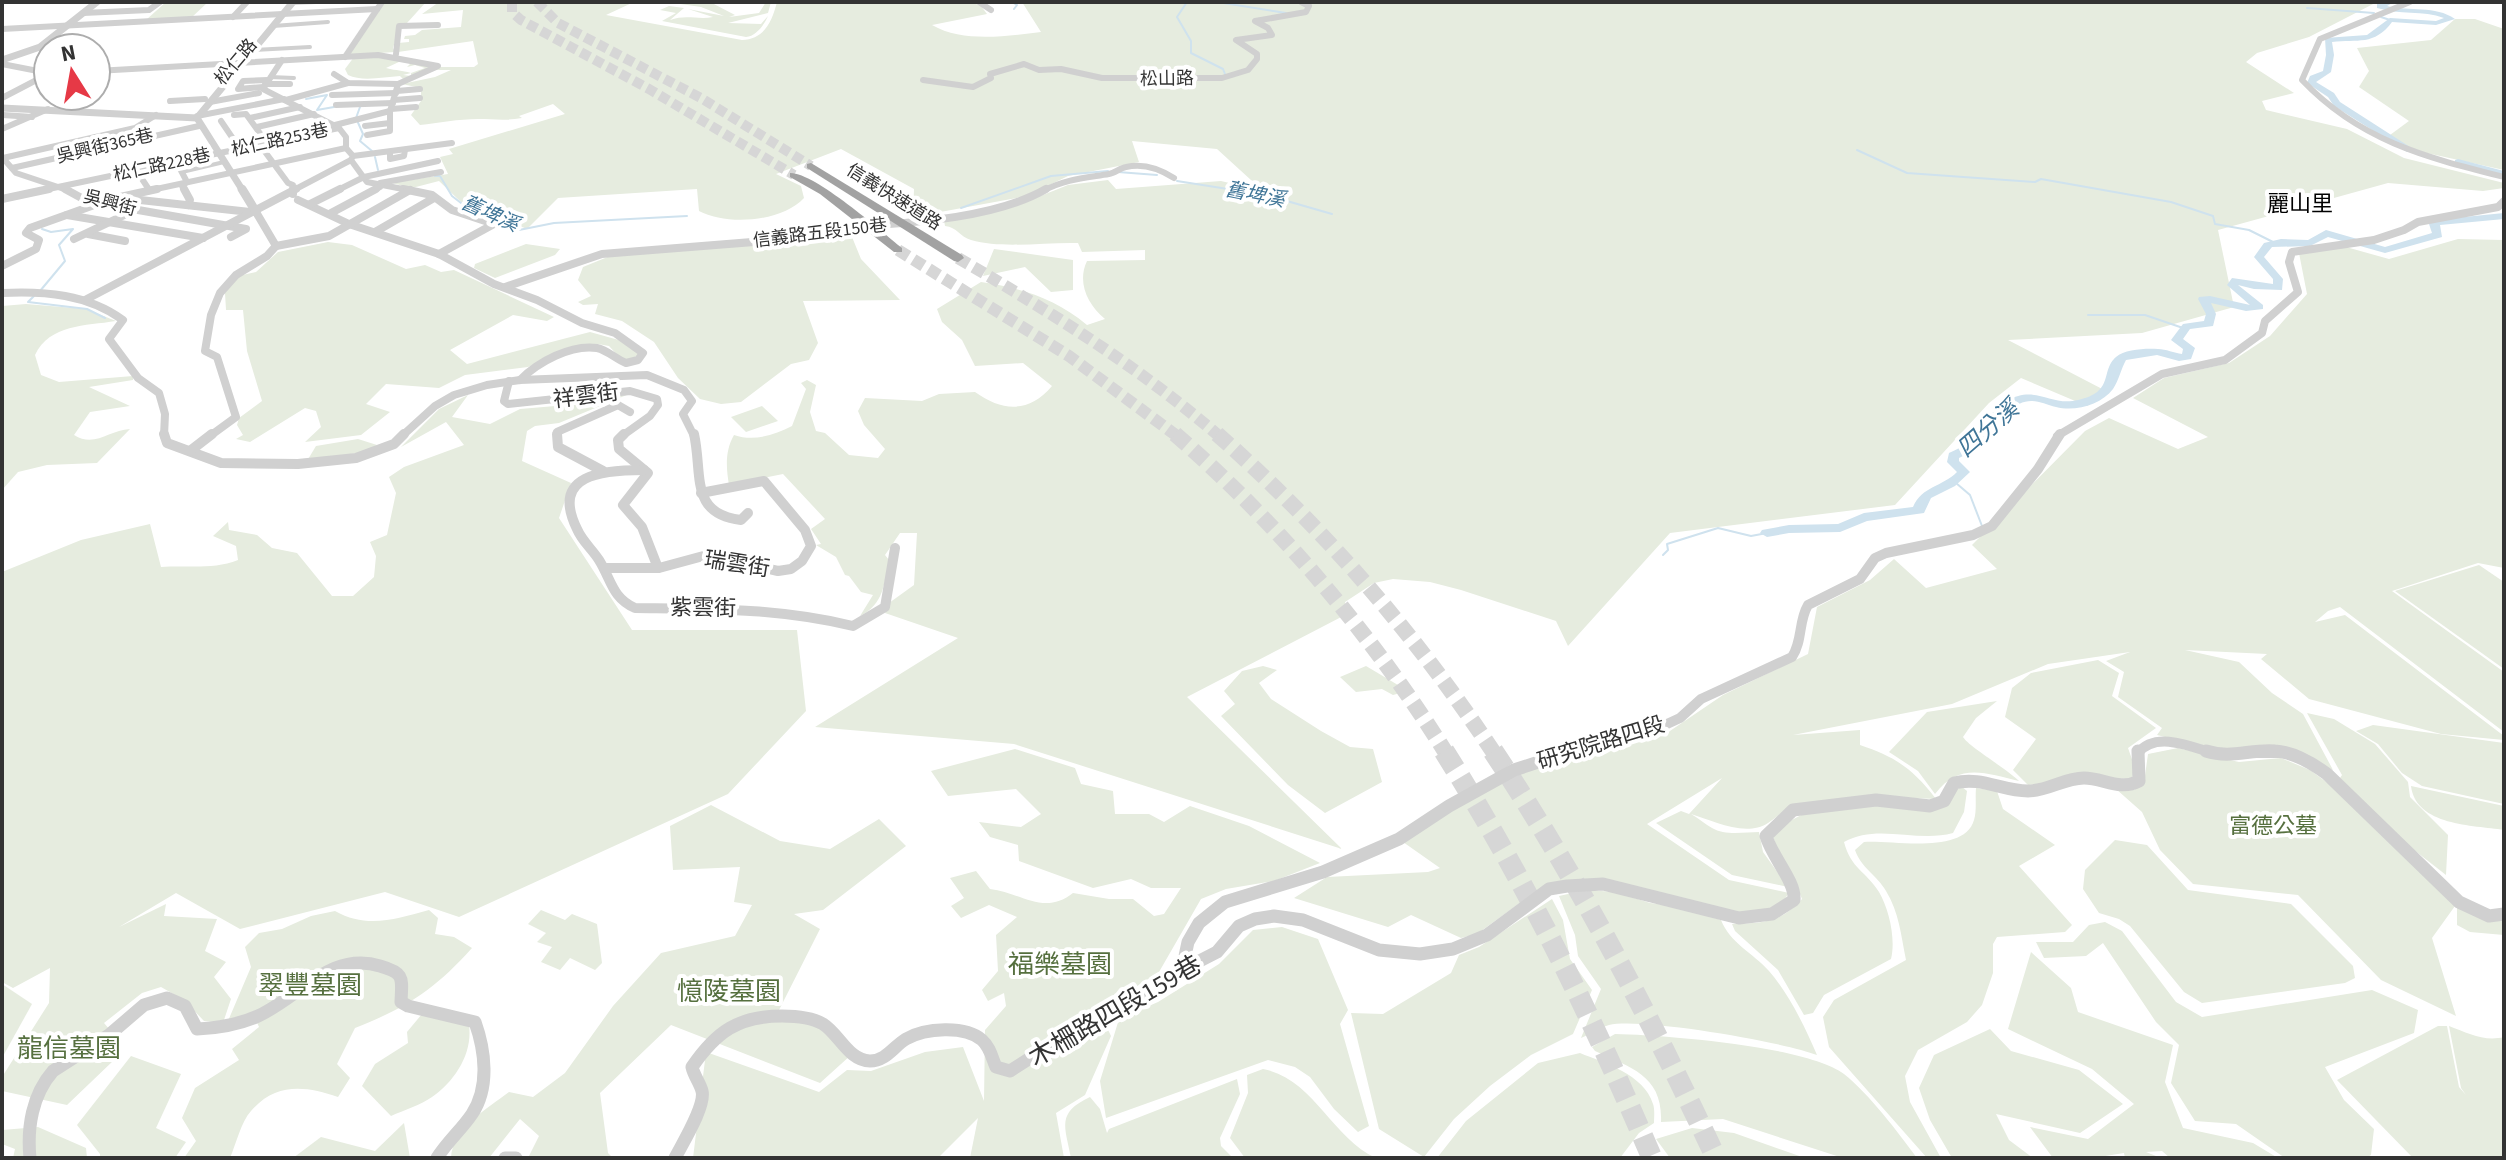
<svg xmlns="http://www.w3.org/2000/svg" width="2506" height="1160" font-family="'Source Sans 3','Noto Sans TC',sans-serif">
<rect width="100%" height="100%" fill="#fff"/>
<!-- green -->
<g fill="#e6ecdf">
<path d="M 166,2 L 208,2 L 191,18 L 146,20 Z"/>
<path d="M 384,2 L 426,2 L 407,23 L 400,25 L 393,48 L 395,52 L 349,55 Z"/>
<path d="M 439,2 L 634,2 L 606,15 L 742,40 C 765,39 772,21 777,2 L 971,2 L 981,6 L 987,14 L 932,25 C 963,43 1007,36 1041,32 L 1022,2 L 2377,2 L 2309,37 L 2257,53 L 2246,62 L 2294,93 L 2262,101 L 2266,110 L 2347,129 L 2404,158 L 2504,183 L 2504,188 L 2483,191 L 2388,183 L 2218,230 L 2234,307 L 2142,333 L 2008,340 L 2108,392 L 2087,406 L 2021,378 L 1989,403 L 1895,505 L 1670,533 L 1568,646 L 1556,621 L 1461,590 L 1430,582 L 1393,579 L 1374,583 L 1345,602 L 1347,614 L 1187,697 L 1342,849 L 1014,744 L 815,727 L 958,638 L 885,613 L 889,603 L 914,585 L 917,533 L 900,533 L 885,555 L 889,560 C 884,584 884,604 860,616 L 873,595 L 861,592 L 849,576 L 845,575 L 836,557 L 816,545 L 821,544 L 811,529 L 825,519 L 783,474 L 729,485 C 726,467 725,451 734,435 C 754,442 774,435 792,426 L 806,389 L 801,383 L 807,380 L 816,385 L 810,412 L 816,431 L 825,433 L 849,455 L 878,458 L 885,449 L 864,425 L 858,411 L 865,398 L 922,401 L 939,394 L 975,392 C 1003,412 1029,413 1052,386 L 1023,363 L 975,366 L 962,340 L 942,322 L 937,309 L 981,282 C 1021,288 1055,298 1087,325 L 1105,319 C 1087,304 1077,282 1087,261 L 1145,260 L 1145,250 L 1082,252 L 1078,243 C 1045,242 1002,249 971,240 C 960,237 957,227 945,226 L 944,220 L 1033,199 L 1068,185 L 1108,180 L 1116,189 L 1221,181 L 1263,191 L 1217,149 L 1132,141 L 1139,162 L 1068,176 L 1027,196 L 913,217 L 914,189 L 841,149 L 776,174 L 801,186 L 804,198 C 782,222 727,226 699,211 L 697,189 L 558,198 L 527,229 L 461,202 L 439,181 L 412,188 L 392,183 L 448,174 L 440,157 L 453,154 L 449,149 L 565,114 L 553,104 L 519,116 L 522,118 C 505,121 493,119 478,119 C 459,119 438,123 420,125 L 411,115 L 421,101 L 421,88 L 402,84 L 435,77 L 451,70 L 435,70 L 438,67 L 474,67 L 478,64 L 473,41 L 398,52 L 398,43 L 409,42 L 409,39 L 404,39 L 405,36 L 415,35 L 422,30 L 461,27 L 463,10 L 422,14 Z"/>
<path d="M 667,2 L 710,2 L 735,15 L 729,17 L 759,13 L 766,2 L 771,2 L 768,13 L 728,23 L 761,24 L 768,16 C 764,25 756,36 746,37 L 662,21 L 676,13 L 660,10 L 669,6 L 684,8 L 670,20 C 686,14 698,20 713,17 L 688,9 L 724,16 L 701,7 Z"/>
<path d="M 2455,19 L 2475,19 L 2504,29 L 2504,170 L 2413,150 L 2390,135 L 2409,121 L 2359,87 L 2369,71 L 2357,48 L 2431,40 Z"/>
<path d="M 375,56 L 401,61 L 386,68 C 398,71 401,70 411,73 L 403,75 L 411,76 L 411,73 L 425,68 L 415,65 L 407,67 L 411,63 L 431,67 L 403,79 L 400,76 C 384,77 362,82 348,75 L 345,69 L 354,57 Z"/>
<path d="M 852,237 L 861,259 L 900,300 L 803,301 L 818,343 L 809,360 L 791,364 L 741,402 L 721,404 L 700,399 L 678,378 L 654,342 L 622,321 L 595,314 L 598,304 L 583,305 L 578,302 L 591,296 L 578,280 L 583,267 L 610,256 Z"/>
<path d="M 2458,239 L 2504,240 L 2504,568 L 2478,563 L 2392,591 L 2504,672 L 2504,732 L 2340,607 L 2328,611 L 2315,622 L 2345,615 L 2504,736 L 2504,740 L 2441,734 L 2309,699 L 2261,659 L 2267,654 L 2185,650 L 2239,662 L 2272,693 L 2303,714 L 2333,770 L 2278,745 L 2223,751 L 2157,735 L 2162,728 L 2118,697 L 2124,672 L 2106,661 L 2130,652 L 2048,664 L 1952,704 L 1793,735 L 1860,730 L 1860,745 C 1896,757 1913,769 1936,799 C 1891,797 1849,797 1805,804 C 1788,806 1781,814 1768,823 C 1745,838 1712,820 1691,814 C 1698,818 1705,824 1712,828 C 1725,836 1745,832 1759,832 L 1763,852 L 1788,887 L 1732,875 L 1656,823 L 1681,811 L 1689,814 L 1722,778 L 1647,824 L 1729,880 L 1789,893 L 1781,904 L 1768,911 L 1747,914 L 1649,891 L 1542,887 L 1477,934 L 1461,938 L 1411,915 L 1388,927 L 1294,898 L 1327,877 L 1428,872 L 1440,868 L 1403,842 L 1456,804 L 1534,767 L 1667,733 L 1723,695 L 1808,654 L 1817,607 L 1870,580 L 1894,559 L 1926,588 L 1997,569 L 1972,545 L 2085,431 L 2109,418 L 2178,449 L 2208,437 L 2133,398 L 2164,378 L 2229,363 L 2270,336 L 2307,294 L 2299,253 L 2346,247 L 2389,259 Z"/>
<path d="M 328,242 L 352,245 L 406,269 L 425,265 L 441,272 L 454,270 L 554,317 L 547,321 L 513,315 L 450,350 L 467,364 L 590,332 L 626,342 L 641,354 L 629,360 L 621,359 L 609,346 L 598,344 L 569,350 L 528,367 L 465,375 L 439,388 L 386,384 L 366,404 L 390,412 L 361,435 L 305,442 L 321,427 L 316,411 L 305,408 L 250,442 L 236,439 L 243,435 L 237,425 L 239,418 L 262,401 L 247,351 L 243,310 L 226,310 L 225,293 L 238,276 L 256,272 L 278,252 Z"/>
<path d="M 526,244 L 560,249 L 555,255 L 495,278 L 474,268 L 475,264 Z"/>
<path d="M 994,249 L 1073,260 L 1073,290 L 1051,292 L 1025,267 L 983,276 Z"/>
<path d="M 26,304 L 86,309 L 116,321 C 85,326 50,324 35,355 L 41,375 L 59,382 L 133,376 L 133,380 L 89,387 L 130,406 L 90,412 L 74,435 C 95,448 109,430 130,429 L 97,463 L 47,465 L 18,472 L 2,490 L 2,306 Z"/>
<path d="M 629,394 L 559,423 L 535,426 L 527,431 L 522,461 L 571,483 L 559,518 L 632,630 L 797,630 L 806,711 L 728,794 L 459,917 L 385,892 L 240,929 L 176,893 L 119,927 L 166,904 L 164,916 L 217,919 L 205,951 L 226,962 L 214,977 L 231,999 L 223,1023 L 204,1021 L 184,1000 L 161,987 L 142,993 L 104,1023 L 116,1037 L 113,1061 L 67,1105 L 2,1091 L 2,1077 L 49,1003 L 50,968 L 13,988 L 2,982 L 2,572 L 81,540 L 150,524 L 161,567 C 189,565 213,570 238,560 L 236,546 L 213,536 L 228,522 L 229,530 L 257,535 L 272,548 L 297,553 L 332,596 L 353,596 L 374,577 L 376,556 L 370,542 L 387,535 L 396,493 L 389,477 L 404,467 L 464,445 L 446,422 L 401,447 L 439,409 L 468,395 L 452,417 L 490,424 L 520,409 L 579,404 Z"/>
<path d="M 762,406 L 778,421 L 746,432 L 731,417 Z"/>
<path d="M 358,439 L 377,445 L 363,452 L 307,461 L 316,446 Z"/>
<path d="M 2479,565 L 2504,582 L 2504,669 L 2395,591 Z"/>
<path d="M 2098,660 L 2119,673 L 2112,696 L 2156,728 L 2128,748 L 2135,768 L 2132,778 L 2028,785 L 2013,770 L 2036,739 L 2005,717 L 2012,688 L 2031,673 Z"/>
<path d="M 1263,666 L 1277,670 L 1259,683 L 1271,699 L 1321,731 L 1350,747 L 1373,749 L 1382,782 L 1325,813 L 1288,785 L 1221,716 L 1235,704 L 1224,691 L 1242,671 Z"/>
<path d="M 1366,666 L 1408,691 L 1393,695 L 1382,689 L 1356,692 L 1340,677 Z"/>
<path d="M 1997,701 L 1976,718 L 1963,737 C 1968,746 2007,769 2019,781 C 1985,773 1959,762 1935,794 L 1918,771 L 1889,752 L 1927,712 Z"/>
<path d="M 2307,713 L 2334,719 L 2375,744 L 2408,782 L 2410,797 L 2448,835 L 2446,875 L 2400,839 L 2340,778 L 2342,775 Z"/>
<path d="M 2373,725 L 2504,743 L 2504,804 L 2422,786 L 2402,773 L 2378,744 L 2356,731 Z"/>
<path d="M 2178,748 L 2239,762 L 2281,758 L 2310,770 L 2329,784 L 2455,906 L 2432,938 L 2456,1016 L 2381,980 L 2298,895 L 2193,884 L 2160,850 L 2142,812 L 2116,789 L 2134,790 L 2144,783 L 2148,754 Z"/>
<path d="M 1015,749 L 1075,768 L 1081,784 L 1113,791 L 1115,814 L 1149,814 L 1164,822 L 1190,806 L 1249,826 L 1320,863 L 1274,881 L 1226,889 L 1201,899 L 1159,972 L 1099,1011 L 1111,1036 L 1085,1095 L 1056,1113 L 1064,1158 L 970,1158 L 978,1118 L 938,1158 L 693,1158 L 706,1052 L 819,1092 L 847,1070 L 871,1071 L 925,1052 L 963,1047 L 984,1101 L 985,1030 L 1006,1006 L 1004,993 L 988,1001 L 982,990 L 998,971 L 996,935 L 1017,917 L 989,905 L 961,918 L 951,906 L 964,898 L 950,878 L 976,871 L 990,889 C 1022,893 1044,916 1073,893 L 1109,899 L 1133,899 L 1154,916 L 1164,914 L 1181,888 L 1151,888 L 1131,879 L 1093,888 L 1019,861 L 1018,845 L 990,837 L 979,822 L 1021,827 L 1041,814 L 1016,789 L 948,796 L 931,771 Z"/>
<path d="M 2411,786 L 2504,806 L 2504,830 C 2473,825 2416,826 2411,786 Z"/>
<path d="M 1962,787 L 1967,791 L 1964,812 L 1953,833 C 1917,843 1877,823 1844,842 C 1851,869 1866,871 1879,892 C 1889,909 1896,939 1891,959 L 1824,995 L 1813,1013 L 1804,1015 L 1778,970 L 1735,931 L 1732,924 C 1764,923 1780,923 1802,899 C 1794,876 1779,859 1773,836 L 1788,822 L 1807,812 L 1892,804 L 1917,809 Z"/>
<path d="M 1976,788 L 1997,791 L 2003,809 L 2055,845 L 2019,866 L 2072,925 L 2065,932 L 1997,937 L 1993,944 L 1993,973 L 1982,1005 L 1967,1022 L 1918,1050 L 1905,1076 L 1910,1102 L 1941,1158 L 1927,1158 L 1829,1047 L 1823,1017 L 1834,1000 L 1906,960 C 1901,935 1899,912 1886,891 C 1877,875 1861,868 1855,850 L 1864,842 C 1893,840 1964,855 1974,820 C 1977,810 1975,798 1976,788 Z"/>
<path d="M 711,805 L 780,841 L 830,849 L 879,819 L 906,846 L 823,910 L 794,914 L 820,929 L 777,1014 L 814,1024 L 851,1055 L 820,1083 L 671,1025 L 600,1093 L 608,1153 L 613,1158 L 528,1158 L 539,1136 L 520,1119 L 489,1158 L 451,1158 C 452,1129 488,1108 509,1092 L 533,1097 L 565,1073 L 613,1006 L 661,953 L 735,936 L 752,905 L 734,902 L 740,867 L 673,870 L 670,826 Z"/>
<path d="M 2115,840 L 2147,845 L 2188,890 L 2291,904 L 2353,966 L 2355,978 L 2345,983 L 2202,1003 L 2184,992 L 2130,926 L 2119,919 L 2099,913 L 2083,889 L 2085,870 Z"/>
<path d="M 1586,890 L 1616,892 L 1650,903 L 1682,907 L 1721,920 C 1730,943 1753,953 1769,971 C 1789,994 1805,1027 1817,1055 C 1784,1042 1640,1017 1609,1025 C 1599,1028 1590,1034 1581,1038 L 1601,989 L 1578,956 L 1575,935 L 1559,896 Z"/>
<path d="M 1552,899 L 1563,920 L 1570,959 L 1592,990 L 1573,1034 L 1531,1055 L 1490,1086 L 1454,1119 L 1424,1157 L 1379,1129 L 1351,1013 L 1383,1014 L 1451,973 L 1459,955 L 1479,947 Z"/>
<path d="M 2457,907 L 2504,918 L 2504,935 L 2470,932 L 2457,925 Z"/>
<path d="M 429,910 L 438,918 L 435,934 L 454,937 L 472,948 C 434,990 408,1007 355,1028 L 337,1064 L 350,1078 L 338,1097 C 306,1086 276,1082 251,1111 C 241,1122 236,1144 230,1158 L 184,1158 L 196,1141 L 182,1118 L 195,1088 L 239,1060 L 232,1049 L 259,1027 L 253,1013 L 228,1021 L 251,967 L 245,947 L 259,933 L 282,929 L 311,916 L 335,911 C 367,929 396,919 429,910 Z"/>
<path d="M 541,910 L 565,920 L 572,914 L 597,924 L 602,963 L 595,970 L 570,958 L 560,970 L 541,962 L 552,947 L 537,942 L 546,933 L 528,924 Z"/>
<path d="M 2105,922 L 2122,931 L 2176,1002 L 2202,1017 L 2372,990 L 2418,1010 L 2414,1033 L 2325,1067 L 2344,1100 L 2374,1129 L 2371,1155 L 2366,1158 L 2285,1158 L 2236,1124 L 2195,1121 L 2171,1083 L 2179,1045 L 2156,1022 L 2103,943 L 2086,956 L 2044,958 L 2036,942 L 2073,942 L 2089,925 Z"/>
<path d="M 1282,927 L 1318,939 L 1348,1010 L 1340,1024 L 1369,1126 L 1358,1132 L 1334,1109 L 1310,1077 L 1295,1067 L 1268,1060 L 1106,1118 L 1100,1081 L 1119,1019 L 1158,1002 L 1219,964 L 1253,930 Z"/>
<path d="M 2031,952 L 2071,988 L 2078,1012 L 2173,1045 L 2165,1082 L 2183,1128 L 2253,1143 L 2278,1158 L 2170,1158 L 2162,1151 L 2146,1152 L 2161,1158 L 2125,1158 L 2124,1153 L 2093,1158 L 2053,1158 L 2030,1127 L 2088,1139 L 2134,1104 L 2092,1069 L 2008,1029 Z"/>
<path d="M 2,984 L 32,1004 L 2,1058 Z"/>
<path d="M 422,1014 L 469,1025 C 473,1053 455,1081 432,1097 C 421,1105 404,1110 391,1116 L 362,1086 L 375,1064 L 408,1043 L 407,1032 Z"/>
<path d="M 2438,1026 L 2447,1026 L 2459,1087 L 2466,1095 L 2461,1088 L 2449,1026 C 2468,1033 2484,1042 2504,1037 L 2504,1158 L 2413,1158 L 2337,1080 Z"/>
<path d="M 1990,1029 L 2011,1051 L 2079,1070 L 2123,1104 L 2080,1133 L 1996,1114 L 2009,1140 L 2033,1158 L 1952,1158 L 1930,1120 L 1919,1088 L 1934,1055 Z"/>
<path d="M 1615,1034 C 1664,1035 1807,1046 1844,1074 C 1870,1095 1897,1131 1917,1158 L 1843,1158 L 1723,1119 L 1661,1122 C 1663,1076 1632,1068 1595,1051 L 1592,1047 Z"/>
<path d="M 1580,1053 C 1604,1063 1644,1074 1653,1104 C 1655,1109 1654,1118 1654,1123 L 1639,1133 L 1620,1158 L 1437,1158 L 1466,1121 L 1538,1063 Z"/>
<path d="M 131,1056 L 181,1074 L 156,1128 L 186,1142 L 175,1158 L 100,1158 L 100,1154 L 77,1125 Z"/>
<path d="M 1263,1069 C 1313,1078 1331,1137 1376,1158 L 1245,1158 L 1230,1138 L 1248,1093 L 1247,1075 Z"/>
<path d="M 1237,1079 L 1240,1094 L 1220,1138 L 1221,1146 L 1233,1158 L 1071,1158 C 1065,1126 1056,1113 1090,1097 L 1100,1109 L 1107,1133 L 1109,1129 Z"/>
<path d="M 404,1123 L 410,1158 L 293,1158 L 321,1137 L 375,1151 Z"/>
<path d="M 38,1127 L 86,1148 L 87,1158 L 13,1158 L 15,1149 L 2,1144 L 2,1130 Z"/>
<path d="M 1692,1128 L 1734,1133 L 1805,1158 L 1670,1158 L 1656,1139 Z"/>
</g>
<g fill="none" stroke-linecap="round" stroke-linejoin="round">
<!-- stream -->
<g stroke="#cfe2ee" stroke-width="2">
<path d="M 1012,2 L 1017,5 L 1014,9"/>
<path d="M 1187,2 L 1177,17 L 1191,41 L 1191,53 L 1223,69 L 1225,74"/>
<path d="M 1217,2 L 1286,13"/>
<path d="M 2307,8 L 2374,13"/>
<path d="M 2381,17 L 2390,20"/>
<path d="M 306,99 L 327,95 L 317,110 L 334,107"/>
<path d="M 360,107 L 356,118 L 363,134 L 360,141 L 372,151"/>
<path d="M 1857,150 L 1907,173 L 2035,182 L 2041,179 L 2171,202 L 2213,216 L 2215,224 L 2249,230 L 2273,242"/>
<path d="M 375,157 L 378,170"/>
<path d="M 1118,172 L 1157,175"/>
<path d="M 435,176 L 440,176 L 452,196 L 461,203 L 519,230 L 554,223 L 687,216"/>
<path d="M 1177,181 L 1266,195 L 1332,214"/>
<path d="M 961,208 L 1051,176 L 1108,171"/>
<path d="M 829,228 L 838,228"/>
<path d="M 40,291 L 65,261 L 59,245 L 73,229 L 51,232 L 42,229"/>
<path d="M 35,295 L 28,302 L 87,309 L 105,318"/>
<path d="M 2088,315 L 2145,315 L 2183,328"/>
<path d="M 1956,483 L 1970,495 L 1982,526"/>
<path d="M 1663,555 L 1668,550 L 1667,544 L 1718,528 L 1751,536 L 1767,533"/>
</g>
<!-- river -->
<g fill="#cfe2ee" fill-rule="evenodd">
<path d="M 2383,2 L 2394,2 L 2387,6 C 2410,12 2435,5 2455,19 L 2436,25 L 2392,22 C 2374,46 2358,39 2332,42 L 2334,55 L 2331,72 L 2316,82 L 2334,93 L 2340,102 L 2410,147 L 2412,149 L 2407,152 L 2334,106 L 2328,97 L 2307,83 L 2310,76 L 2323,71 L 2326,55 L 2325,38 L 2367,35 L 2390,18 L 2436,21 L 2444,18 C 2423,10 2399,15 2377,8 L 2377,4 Z"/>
<path d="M 2458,159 L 2504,171 L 2504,177 L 2455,164 L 2455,160 Z"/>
<path d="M 2504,213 L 2504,219 L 2440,225 L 2442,237 L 2385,253 L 2328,237 L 2310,246 L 2272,247 L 2264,257 L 2283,279 L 2282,290 L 2254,289 L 2238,285 L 2263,305 L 2263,309 L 2246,311 L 2211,303 L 2216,314 L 2213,326 L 2190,329 L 2183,339 L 2195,348 L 2191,359 L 2179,361 L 2157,355 L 2126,360 C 2121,369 2119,380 2113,389 C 2101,405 2075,412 2056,407 C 2043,404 2033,397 2019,404 C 1994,417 1988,446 1959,458 L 1959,461 L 1970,472 L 1955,486 L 1931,498 L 1924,513 L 1867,521 L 1840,532 L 1789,533 L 1767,537 L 1760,533 L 1762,530 L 1789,525 L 1838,524 L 1864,513 L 1913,507 C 1922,486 1942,487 1957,472 L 1947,462 L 1949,453 C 1980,441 1982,416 2007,401 C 2035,384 2051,407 2078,400 C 2115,392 2100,371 2116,357 C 2125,349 2147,348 2158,349 C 2166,349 2174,353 2182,354 L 2183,349 L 2171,340 L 2183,324 L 2204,321 L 2206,314 L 2198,299 L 2199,297 L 2210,296 L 2250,305 L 2227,285 L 2232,278 L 2273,284 L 2273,279 L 2254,257 L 2264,243 L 2281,239 L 2308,240 L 2326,230 L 2385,247 L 2432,233 L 2429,224 L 2434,220 Z"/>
</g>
<!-- trunk-tunnel-far3 -->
<g stroke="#d6d6d6" stroke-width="10" stroke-dasharray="10 5" stroke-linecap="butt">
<path d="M 512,2 L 512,12 L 521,20 L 649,89 L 794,175"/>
<path d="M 537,2 L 558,23 L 701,98 L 811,166"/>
</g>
<!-- trunk-tunnel-far2 -->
<g stroke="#d6d6d6" stroke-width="12" stroke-dasharray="12 6" stroke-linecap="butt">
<path d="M 898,250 L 1069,356 L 1177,436"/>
<path d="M 958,258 C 1049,311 1139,367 1219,436"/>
</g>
<!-- trunk-tunnel-far1 -->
<g stroke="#d6d6d6" stroke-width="16" stroke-dasharray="16 8" stroke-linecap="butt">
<path d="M 1175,434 C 1279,524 1373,636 1446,753"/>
<path d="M 1217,434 C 1323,527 1416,635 1494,753"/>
</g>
<!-- trunk-tunnel -->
<g stroke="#d6d6d6" stroke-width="21" stroke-dasharray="21 10" stroke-linecap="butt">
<path d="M 1444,751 C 1526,881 1592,1017 1652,1158"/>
<path d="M 1493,751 C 1579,880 1650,1017 1716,1158"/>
</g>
<!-- pedestrian -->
<g stroke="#d0d0d0" stroke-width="4">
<path d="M 292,3 L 316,2"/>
<path d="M 273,26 L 328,22"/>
<path d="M 253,50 L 310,47"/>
<path d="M 270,77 L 294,78"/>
<path d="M 182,172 L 224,162"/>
</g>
<!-- minor-far3 -->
<g stroke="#d0d0d0" stroke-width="6">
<path d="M 979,2 L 991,10"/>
<path d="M 2410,2 L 2320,39 L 2302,80 C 2360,141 2425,157 2504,177"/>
<path d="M 83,13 L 149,10 L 160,2"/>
<path d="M 233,17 L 247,2"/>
<path d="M 2,29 L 377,9"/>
<path d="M 396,54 L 399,26 L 438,25"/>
<path d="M 345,57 L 382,2"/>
<path d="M 282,60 L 263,89 L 339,128 L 346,137 L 346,148 L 353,156 L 351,160 L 367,182 L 413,191"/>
<path d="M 2,64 L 48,73"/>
<path d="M 96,71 L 378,55 L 438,66"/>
<path d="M 334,74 L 348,83 L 398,84"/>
<path d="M 923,80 L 973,87 L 991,78 L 990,74 L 1024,64 L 1039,70 L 1061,69 L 1102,78 L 1222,78 L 1248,70 L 1257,59 L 1257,54 L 1236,40 L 1272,35 L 1268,28 L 1255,21 L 1306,12 L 1309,6 L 1301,2"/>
<path d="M 265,84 L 290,84"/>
<path d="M 263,87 L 238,89 L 243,81 L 268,80"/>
<path d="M 397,91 L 420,89"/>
<path d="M 332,95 L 396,93"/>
<path d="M 2,98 L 48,74"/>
<path d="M 286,100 L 348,83"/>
<path d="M 394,100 L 420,98"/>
<path d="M 170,101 L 205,99"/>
<path d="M 210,102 L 259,93"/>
<path d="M 336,105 L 393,103"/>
<path d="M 391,109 L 416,107"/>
<path d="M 3,115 L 32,117"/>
<path d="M 234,115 L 246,114 L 267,143"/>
<path d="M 197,116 L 284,99"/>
<path d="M 250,118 L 300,107"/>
<path d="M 221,121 L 240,149"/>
<path d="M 335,125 L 390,111"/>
<path d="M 365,126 L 390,123"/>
<path d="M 257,127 L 314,114"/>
<path d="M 2,129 L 48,109"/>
<path d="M 367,135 L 390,131 L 390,111 L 398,84 L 436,67"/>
<path d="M 260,145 L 288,183 L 293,185 L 293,191"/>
<path d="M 390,152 L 390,159 L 404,156 L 405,150"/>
<path d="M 353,156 L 452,143"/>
<path d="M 2,157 L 16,173 L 70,191"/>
<path d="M 3,158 L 135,128 L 156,115"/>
<path d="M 176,161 L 187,182 L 182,186 L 185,191"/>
<path d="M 12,168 L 199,126"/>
<path d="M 136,170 L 150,191"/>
<path d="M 380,183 L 441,172"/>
<path d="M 39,191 L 339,128"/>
<path d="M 147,191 L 346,148"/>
<path d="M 292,191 L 351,160"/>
<path d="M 336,191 L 364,177 L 438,161"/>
<path d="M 372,191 L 380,187"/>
<path d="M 1043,191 C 1065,179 1085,178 1109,174 C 1115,173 1120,168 1126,167 C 1143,163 1160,169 1174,178"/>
</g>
<!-- minor-far2 -->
<g stroke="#d0d0d0" stroke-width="8">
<path d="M 65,189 L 87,201 L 246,229 L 231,237"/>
<path d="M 184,189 L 190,200 L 188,205"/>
<path d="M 293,189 L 293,194"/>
<path d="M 403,189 L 432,195 L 452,210 L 494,224"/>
<path d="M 2,199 L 49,189"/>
<path d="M 131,199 L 250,212"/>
<path d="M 298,200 L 349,224 L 439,254 L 494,284 L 537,300 L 582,323 L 615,333 L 643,353 L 638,360 L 626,363 C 616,359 607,350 597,348 C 571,344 538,362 520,380"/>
<path d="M 310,204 L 340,189"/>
<path d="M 256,212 L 276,246"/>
<path d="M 331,213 L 376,189"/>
<path d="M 67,215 L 203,238"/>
<path d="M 375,232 L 434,198"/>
<path d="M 88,234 L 125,241"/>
<path d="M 74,239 L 135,210"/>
<path d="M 276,246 L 329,236 L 410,190"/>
<path d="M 439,254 L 494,224"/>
<path d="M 2,266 L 36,249 L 39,240 L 26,233 L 30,228 L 111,199 L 157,189"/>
<path d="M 505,287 L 602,254 L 816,237 L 848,231 L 848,227 C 908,223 994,219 1046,189"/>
<path d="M 2,293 C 45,291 87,294 123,320 L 109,339 L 138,378 L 159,393 L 165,414 L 164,436"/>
<path d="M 85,300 L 296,189"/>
<path d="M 509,381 L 504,401 L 508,404 L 630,391 L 657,399 L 658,405 L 650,416 L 622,436"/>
<path d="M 210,436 L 236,417 L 217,357 L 205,351 L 211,315 L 220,293 L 236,275 L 267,256 L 276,246"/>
<path d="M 402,436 L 435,406 L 454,395 L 487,385 L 520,380 L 647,375 L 684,390 L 692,401 L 683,414 L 694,436"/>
<path d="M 557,436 L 557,432 L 618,405 L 630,412"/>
<path d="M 2057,436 L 2162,374 L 2225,360 L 2262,333 L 2265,321 L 2298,292 L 2289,262 L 2292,252 L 2374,240 L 2404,230 L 2418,222 L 2498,207 L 2504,201"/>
</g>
<!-- minor-far1 -->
<g stroke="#d0d0d0" stroke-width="10">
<path d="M 164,434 L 167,443 L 221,463 L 298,464 L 356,458 L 394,444 L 404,434"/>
<path d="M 557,434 L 558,447 L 603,471"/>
<path d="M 624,434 L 618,440 L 619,449 L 648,473 L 623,505 L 642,527 L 658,568"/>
<path d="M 694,434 C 703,474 689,514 741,520 L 748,513"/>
<path d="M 190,451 L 212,434"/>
<path d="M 644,470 C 603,470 550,474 577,529 C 582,541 592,549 599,560 C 611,579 612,598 635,608 C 711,609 779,608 853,626 L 885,607 L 895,548"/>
<path d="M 604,568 L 659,568 L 707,555 L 778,571 L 791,569 L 802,561 L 811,546 L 805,530 L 764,481 L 701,493"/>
<path d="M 1566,753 L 1654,730 L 1680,718 L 1701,699 L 1792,657 C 1803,640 1798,622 1808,605 L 1860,579 L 1875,558 L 1886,553 L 1973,535 L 1992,526 L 2038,469 L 2060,434"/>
<path d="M 2138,753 C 2155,731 2190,746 2212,753"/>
<path d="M 2255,753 L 2285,753"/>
</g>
<!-- minor -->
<g stroke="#d0d0d0" stroke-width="13">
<path d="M 2206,751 C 2231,759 2250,749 2275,751 C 2294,752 2312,763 2327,774 L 2459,902 L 2489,916 L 2504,914"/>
<path d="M 1182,970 L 1188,942 L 1199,923 L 1225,902 L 1323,872 L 1399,839 L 1449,806 L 1514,770 L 1572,751"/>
<path d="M 30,1158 C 27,1128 32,1095 53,1071 L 109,1035 L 144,1005 L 167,998 L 185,1006 L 197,1029 C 219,1028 238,1025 258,1016 C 300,997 330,951 380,966 C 405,973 402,978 401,1002 L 408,1006 L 475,1022 C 485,1050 490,1087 472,1114 C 462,1129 447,1142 437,1158"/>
<path d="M 505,1158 L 516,1158"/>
<path d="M 675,1158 C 682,1144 706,1106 702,1091 C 700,1083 694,1076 692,1067 C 716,1032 738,1016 782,1016 C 795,1016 811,1017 823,1024 C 839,1034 849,1061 870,1061 C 886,1061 894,1046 906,1039 C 925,1028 965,1025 982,1040 C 990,1047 992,1058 996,1067 L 1010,1071 L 1052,1044 L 1105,1020 L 1182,970 L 1217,952 L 1239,926 L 1255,919 L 1274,916 L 1303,920 L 1379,950 L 1420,954 L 1453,949 L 1487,935 L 1549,889 L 1567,886 L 1603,884 L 1739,918 L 1772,914 L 1794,900 C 1796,882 1772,857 1766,836 L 1793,810 L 1876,800 L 1930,806 L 1944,801 L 1954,783 C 1981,776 2002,791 2028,791 C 2048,791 2064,778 2084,778 C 2103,778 2120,791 2139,781 L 2138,751"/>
</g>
<!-- tertiary-far1 -->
<g stroke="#d0d0d0" stroke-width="7">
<path d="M 2,60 L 40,47 L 97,2"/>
<path d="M 2,108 L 197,118"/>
<path d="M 197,118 L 293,2"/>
<path d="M 197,118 L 243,191"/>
</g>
<!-- tertiary -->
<path stroke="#d0d0d0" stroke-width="9" d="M 242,189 L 256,212"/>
<!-- trunk -->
<g fill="#a2a2a2" fill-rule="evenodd">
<path d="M 811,163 L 962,255 L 964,258 L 958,262 L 954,261 L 807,168 L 807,164 Z"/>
<path d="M 790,173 C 814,172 881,231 902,248 L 902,252 L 894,252 L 820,194 L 790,177 Z"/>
</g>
</g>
<g text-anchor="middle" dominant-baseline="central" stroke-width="8" stroke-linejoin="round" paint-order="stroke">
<!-- far-street labels -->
<g font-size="18" fill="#333" stroke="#fff">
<text transform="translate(236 62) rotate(-50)">松仁路</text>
<text transform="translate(1167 79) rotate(-1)">松山路</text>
<text transform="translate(280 140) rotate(-12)">松仁路253巷</text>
<text transform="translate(105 146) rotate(-13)">吳興街365巷</text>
<text transform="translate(162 165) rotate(-12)">松仁路228巷</text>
<text transform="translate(894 197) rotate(32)">信義快速道路</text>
<text transform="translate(110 203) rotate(15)">吳興街</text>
<text transform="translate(820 233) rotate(-7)">信義路五段150巷</text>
</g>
<!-- far-water labels -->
<g font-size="20" font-style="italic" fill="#3f7597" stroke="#fff">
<text transform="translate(1255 195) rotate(11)">舊埤溪</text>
<text transform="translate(490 214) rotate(24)">舊埤溪</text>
</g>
<!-- far-quarter labels -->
<g font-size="22" fill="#000" stroke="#fff">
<text x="2300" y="204">麗山里</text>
</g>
<!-- street labels -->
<g font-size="22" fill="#333" stroke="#fff">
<text transform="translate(586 396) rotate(-7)">祥雲街</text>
<text transform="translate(737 564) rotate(9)">瑞雲街</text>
<text transform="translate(703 608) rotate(1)">紫雲街</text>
<text transform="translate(1601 743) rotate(-17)">研究院路四段</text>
</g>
<!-- park labels -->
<g font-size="22" fill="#56703f" stroke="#fff">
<text x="2273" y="826">富德公墓</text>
</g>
<!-- water labels -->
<g font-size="24" font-style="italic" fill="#3f7597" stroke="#fff">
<text transform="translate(1988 429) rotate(-41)">四分溪</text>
</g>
<!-- near-park labels -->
<g font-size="26" fill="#56703f" stroke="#fff">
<text x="1060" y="964">福樂墓園</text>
<text x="310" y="985">翠豐墓園</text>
<text x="729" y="991">憶陵墓園</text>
<text x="69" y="1048">龍信墓園</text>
</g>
<!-- near-street labels -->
<g font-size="26" fill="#333" stroke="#fff">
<text transform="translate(1115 1011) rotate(-30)">木柵路四段159巷</text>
</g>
</g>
<!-- border -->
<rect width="2506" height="1160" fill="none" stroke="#333333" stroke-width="8"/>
<!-- north arrow -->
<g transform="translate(72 72) rotate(349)"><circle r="38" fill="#ffffff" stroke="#adadad" stroke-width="2"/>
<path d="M0-6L14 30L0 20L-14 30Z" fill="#e63946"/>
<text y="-12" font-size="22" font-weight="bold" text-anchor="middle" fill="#333333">N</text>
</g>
</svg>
